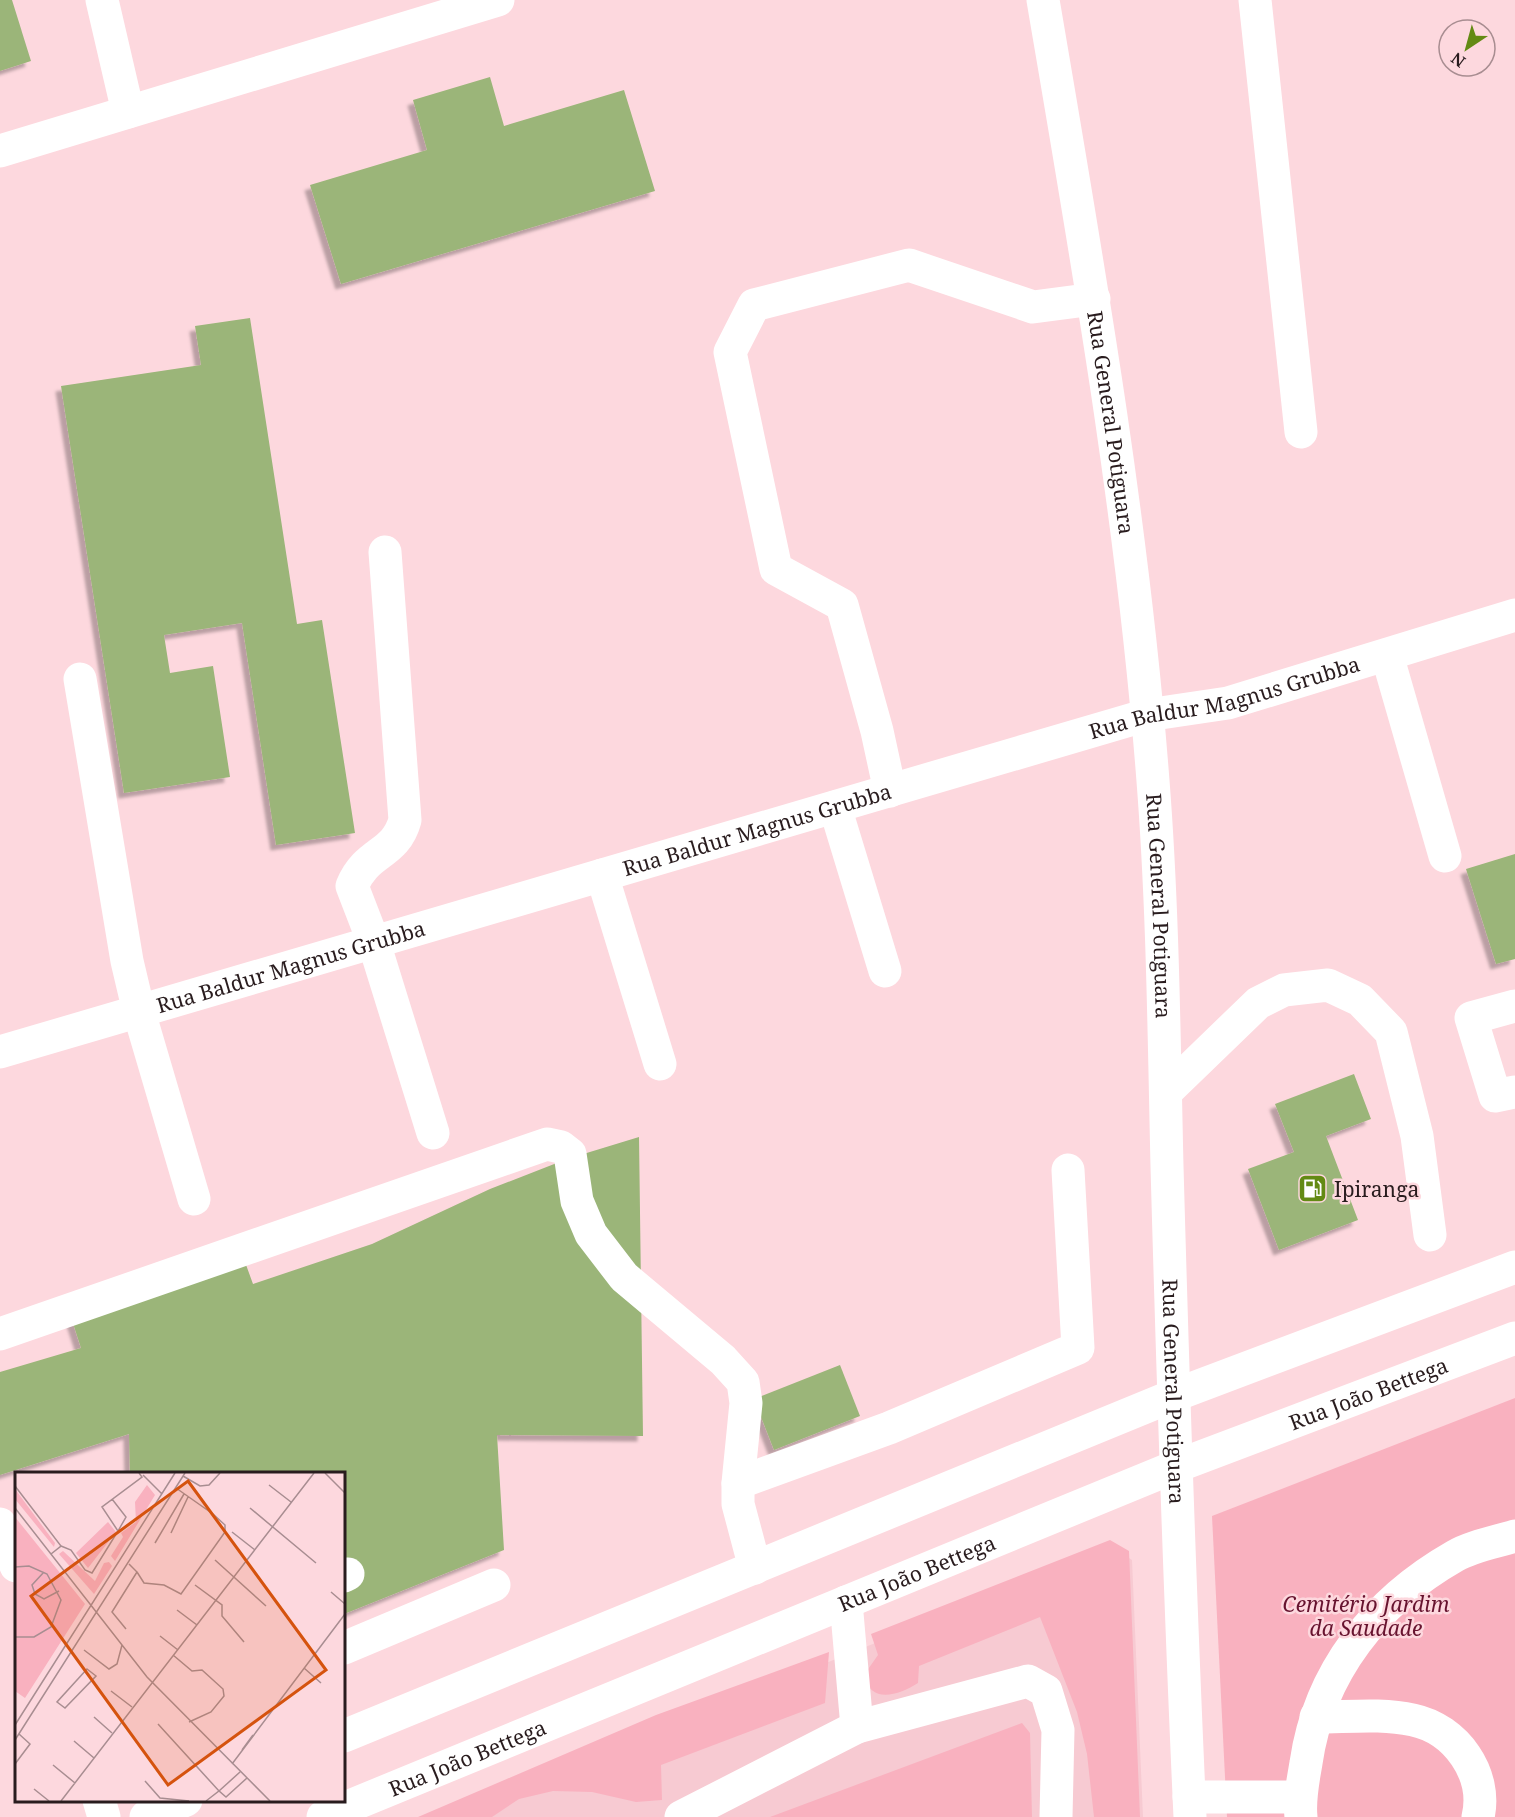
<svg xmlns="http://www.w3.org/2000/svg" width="1515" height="1817" font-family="'Noto Serif',serif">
<defs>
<filter id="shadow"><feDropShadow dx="-5.5" dy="5.5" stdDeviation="1.5" flood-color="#0004"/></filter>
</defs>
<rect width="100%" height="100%" fill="#fdd8de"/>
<!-- built -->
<path fill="#f7cad2" d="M 1112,1547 L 1132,1560 L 1143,1817 L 446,1817 Z"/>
<!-- green -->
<g fill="#f9b1bf">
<path d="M 1515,1398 L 1515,1817 L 1227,1817 L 1212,1516 Z"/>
<path d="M 1110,1540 L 1129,1551 L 1140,1817 L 1094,1817 L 1087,1754 L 1077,1712 L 1040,1617 L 919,1666 L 918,1683 C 899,1695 870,1705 864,1675 L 878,1655 L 871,1634 Z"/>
<path d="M 829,1652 L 825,1703 L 661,1765 L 662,1800 L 636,1802 L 592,1792 L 553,1791 L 519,1799 L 492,1817 L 418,1817 L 656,1715 Z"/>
<path d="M 1022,1723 L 1030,1733 L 1032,1817 L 770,1817 Z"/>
</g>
<!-- building -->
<g fill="#9bb579" filter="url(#shadow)">
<path d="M 0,0 L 12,0 L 31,61 L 0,71 Z"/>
<path d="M 490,77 L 504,126 L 624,90 L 655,191 L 341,284 L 310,185 L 427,150 L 413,100 Z"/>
<path d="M 250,318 L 297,624 L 322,620 L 355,833 L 276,845 L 242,623 L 164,635 L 170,673 L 213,666 L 230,777 L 124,793 L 61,386 L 201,365 L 195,326 Z"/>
<path d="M 1515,854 L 1515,959 L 1496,964 L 1466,869 Z"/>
<path d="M 1354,1074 L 1371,1119 L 1326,1136 L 1358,1220 L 1279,1250 L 1248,1169 L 1294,1152 L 1275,1104 Z"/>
<path d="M 639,1137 L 643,1436 L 497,1435 L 504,1550 L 344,1614 L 344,1474 L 130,1474 L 129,1434 L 0,1475 L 0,1372 L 81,1348 L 71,1317 L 245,1262 L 253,1284 L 372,1244 L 490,1189 L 567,1159 Z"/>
<path d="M 840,1365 L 860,1416 L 774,1450 L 754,1399 Z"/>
</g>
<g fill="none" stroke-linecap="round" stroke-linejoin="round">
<!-- minor -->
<g stroke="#fff" stroke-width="33">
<path d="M 102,0 L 128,112"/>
<path d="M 1255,0 L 1301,432"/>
<path d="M 0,151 L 498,0"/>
<path d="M 385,552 L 405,820 C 395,856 367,850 352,886 L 374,943 L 433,1133"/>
<path d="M 1387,655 L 1445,856"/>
<path d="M 80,679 L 127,961 L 139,1012 L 194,1199"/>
<path d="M 890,791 L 877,731 L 842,605 L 776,569 L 730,352 L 754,305 L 909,265 L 1033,307 L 1094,299"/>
<path d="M 835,807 L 885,971"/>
<path d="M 602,875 L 660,1064"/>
<path d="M 1515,1006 L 1471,1018 L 1495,1096 L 1515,1092"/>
<path id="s1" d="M 0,1052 L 1147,715 L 1228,703 L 1515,615"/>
<path d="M 1166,1092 L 1258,1003 L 1284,990 L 1328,985 L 1360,1000 L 1391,1032 L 1417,1136 L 1430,1235"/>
<path d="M 0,1334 L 547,1144 L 561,1147 L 570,1154 L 577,1201 L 591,1234 L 624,1277 L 723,1360 L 743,1382 L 746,1403 L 738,1483"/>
<path d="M 0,1524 L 16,1566"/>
<path d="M 755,1568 L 738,1504 L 738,1483 L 889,1428 L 1078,1348 L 1068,1170"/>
<path d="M 344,1576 L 348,1574"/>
<path d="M 846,1602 L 857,1727"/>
<path d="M 344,1648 L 494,1585"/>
<path d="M 1316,1717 C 1348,1717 1382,1713 1413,1720 C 1456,1729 1488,1774 1478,1817"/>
<path d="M 1189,1797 L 1300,1797"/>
<path d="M 99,1800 L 104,1817"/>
<path d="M 681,1817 L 857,1727 L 1028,1681 L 1046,1691 L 1058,1730 L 1056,1817"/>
<path d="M 1301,1817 C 1299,1799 1303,1781 1306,1763 C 1319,1672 1376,1601 1455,1556 C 1472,1546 1496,1542 1515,1536"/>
</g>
<!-- major -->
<g stroke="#fff" stroke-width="33">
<path id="s2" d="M 1043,0 C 1087,259 1133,519 1153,781 C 1163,909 1164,1038 1167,1166 C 1173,1383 1180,1600 1190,1817"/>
<path d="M 344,1736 L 1175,1395 L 1515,1267"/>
<path d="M 146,1817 L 186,1800"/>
<path id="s3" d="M 323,1817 L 1177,1466 L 1515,1338"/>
</g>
</g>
<!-- icons -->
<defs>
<symbol id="fuel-square" viewBox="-11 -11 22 22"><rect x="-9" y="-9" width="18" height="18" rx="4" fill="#638a14" stroke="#fdd8de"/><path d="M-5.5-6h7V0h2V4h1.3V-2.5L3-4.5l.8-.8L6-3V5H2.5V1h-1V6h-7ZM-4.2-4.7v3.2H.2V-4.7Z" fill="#fff"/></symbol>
</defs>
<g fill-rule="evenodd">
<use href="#fuel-square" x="1296" y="1172" width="33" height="33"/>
</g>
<g text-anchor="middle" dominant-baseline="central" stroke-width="5" stroke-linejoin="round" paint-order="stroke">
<!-- street labels -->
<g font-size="21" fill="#291c1e" stroke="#fdd8de">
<text stroke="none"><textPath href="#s2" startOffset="428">Rua General Potiguara</textPath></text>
<text stroke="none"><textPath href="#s1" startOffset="1275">Rua Baldur Magnus Grubba</textPath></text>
<text stroke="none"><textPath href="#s1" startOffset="789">Rua Baldur Magnus Grubba</textPath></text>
<text stroke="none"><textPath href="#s2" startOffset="914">Rua General Potiguara</textPath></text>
<text stroke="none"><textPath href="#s1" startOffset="303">Rua Baldur Magnus Grubba</textPath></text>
<text stroke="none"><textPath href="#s2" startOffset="1400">Rua General Potiguara</textPath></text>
<text stroke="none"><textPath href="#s3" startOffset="1128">Rua João Bettega</textPath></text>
<text stroke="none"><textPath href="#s3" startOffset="642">Rua João Bettega</textPath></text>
<text stroke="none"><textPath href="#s3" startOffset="156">Rua João Bettega</textPath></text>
</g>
<!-- poi labels -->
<g font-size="21" fill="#291c1e" stroke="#fdd8de" text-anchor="start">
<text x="1334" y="1189">Ipiranga</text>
</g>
<!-- park labels -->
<g font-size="21" font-style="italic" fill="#67132f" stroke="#fdd8de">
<text x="1366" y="1604">Cemitério Jardim<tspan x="1366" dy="24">da Saudade</tspan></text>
</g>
</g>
<!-- overview -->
<g transform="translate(15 1472)">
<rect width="330" height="330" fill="#fdd8de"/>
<path d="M 132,13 L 140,23 L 100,89 L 96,84 L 108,65 L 106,61 L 121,50 L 120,30 ZM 0,17 L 40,71 L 39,75 L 0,27 ZM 0,45 L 70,132 L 10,226 L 0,219 ZM 93,50 L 101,60 L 73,96 L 61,81 ZM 48,79 L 80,109 L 89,91 L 94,90 L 97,94 L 79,122 L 44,82 Z" fill="#f9b1bf"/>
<path fill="none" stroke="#a88d91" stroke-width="1.5" d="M 310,1 L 330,21M 128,3 L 147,22M 168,4 L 185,14 L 194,13 L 205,1M 254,13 L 276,30M 0,14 L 46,74 L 36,82M 97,27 L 111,45 L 103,59M 0,36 L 132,205 L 255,329M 235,36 L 301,91M 217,60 L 240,78M 156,61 L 173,25M 140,71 L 169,22M 46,74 L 56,78 L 70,98 L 77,101 L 103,59 L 87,35 L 127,5 L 124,1M 200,88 L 251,134M 0,95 L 14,94 L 32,102 L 46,128 L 36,155 L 19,165 L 0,165M 29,100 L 17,113 L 20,122 L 29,127 L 44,119M 122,100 L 129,111 L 149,113 L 166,122 L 210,60 L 210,53 L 198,42 L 161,16M 180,113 L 207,133 L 207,144 L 229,170M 316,120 L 330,132M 162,138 L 182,153M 111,157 L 97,140 L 122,100 L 114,92M 145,164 L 163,178M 69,178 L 94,197 L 102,192 L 107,173M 158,183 L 177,199 L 187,198 L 208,217 L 209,224 L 196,240 L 174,250M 289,196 L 306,211M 72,197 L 81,204 L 50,236 L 42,230 ZM 96,219 L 117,235M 79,245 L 97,261M 143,252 L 204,319 L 225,300M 0,253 L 160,1M 0,268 L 170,1M 59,269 L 79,286M 227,278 L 238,263M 0,292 L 15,272 L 4,262M 217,292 L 330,142M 38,293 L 60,311M 130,309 L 145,326 L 174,329M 19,317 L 34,329M 46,329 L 299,1M 191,329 L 204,319 L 211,325 L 232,306"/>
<path fill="#d5530e" fill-opacity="0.15" stroke="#d5530e" stroke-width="3" d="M 173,9 L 311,198 L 153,313 L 16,124 Z"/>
<rect width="330" height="330" fill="none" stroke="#291c1e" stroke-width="3"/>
</g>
<!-- north arrow -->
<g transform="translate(1467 48) rotate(216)"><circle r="28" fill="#fdd8de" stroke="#a88d91" stroke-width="1.5"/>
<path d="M0-4.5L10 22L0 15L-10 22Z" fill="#638a14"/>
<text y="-9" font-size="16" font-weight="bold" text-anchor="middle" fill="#291c1e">N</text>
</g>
</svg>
